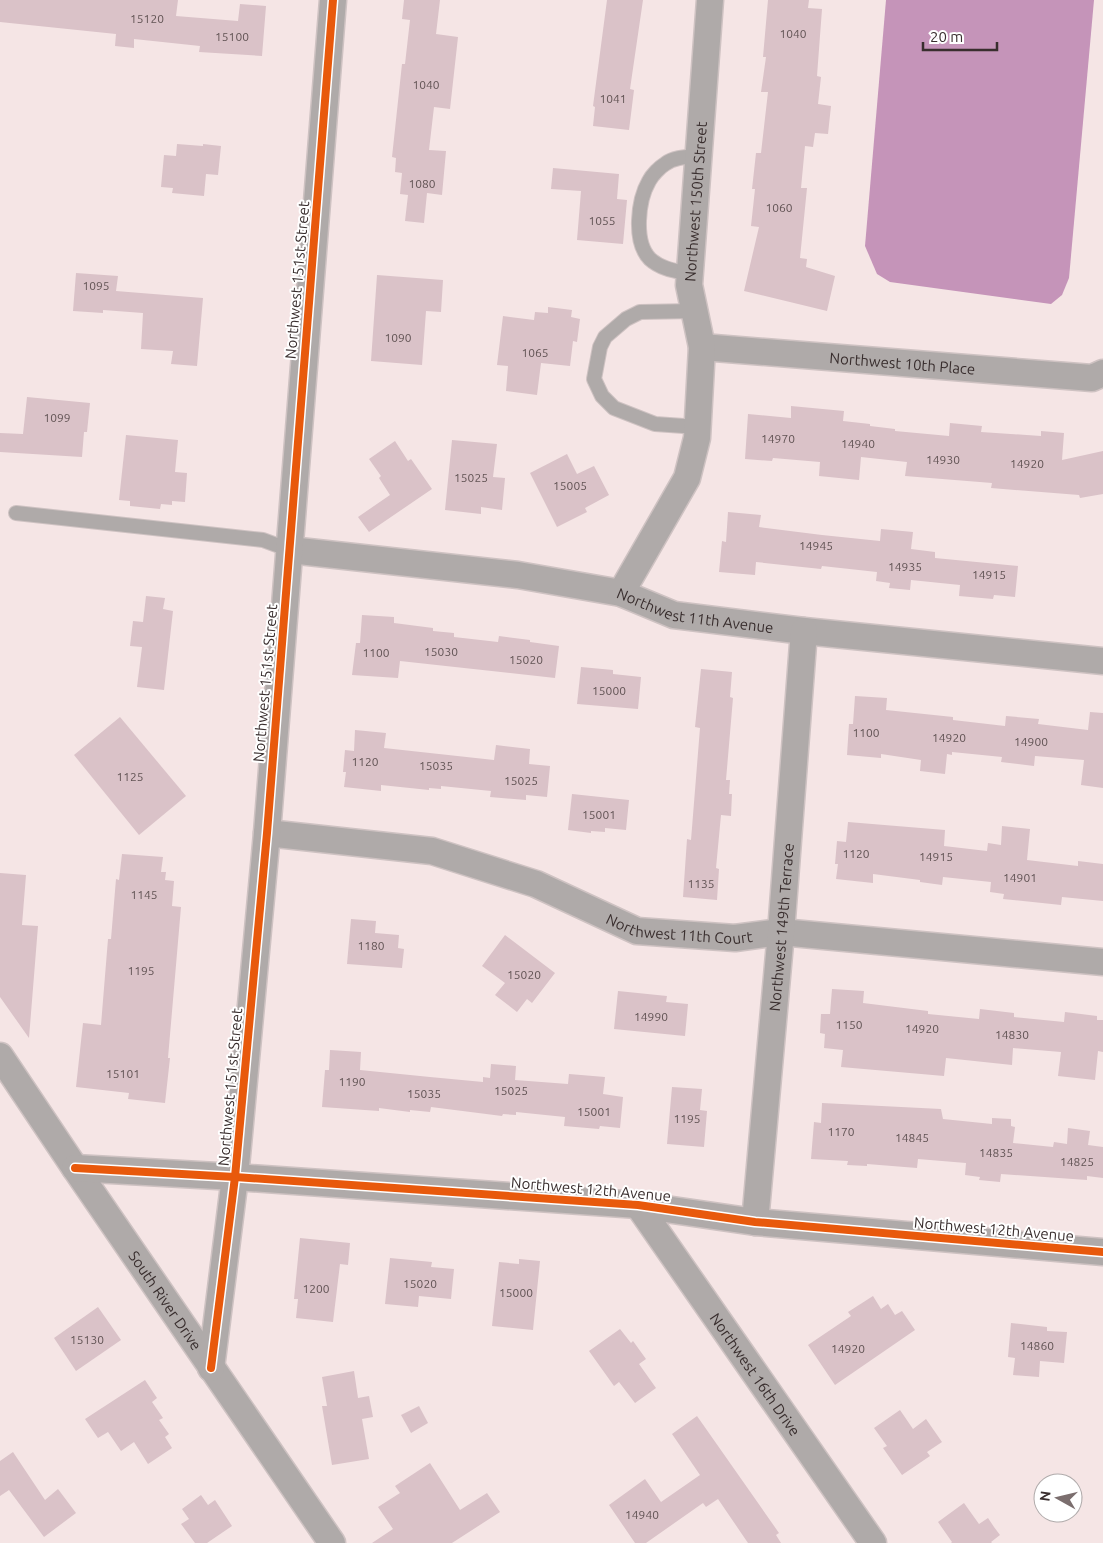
<svg xmlns="http://www.w3.org/2000/svg" width="1103" height="1543" font-family="Ubuntu,sans-serif">
<rect width="100%" height="100%" fill="#f5e5e5"/>
<!-- water -->
<path fill="#c594b9" d="M 886,0 L 1094,0 L 1069,278 L 1062,295 L 1051,304 L 890,282 L 877,274 L 865,246 Z"/>
<!-- building -->
<g fill="#dac2c8">
<path d="M 0,0 L 178,0 L 176,16 L 238,21 L 240,4 L 266,6 L 262,56 L 199,52 L 200,46 L 134,39 L 134,48 L 115,46 L 116,34 L 0,22 Z"/>
<path d="M 404,0 L 440,0 L 436,34 L 458,37 L 450,109 L 434,107 L 429,150 L 446,151 L 442,195 L 427,193 L 424,223 L 405,221 L 408,195 L 400,194 L 402,173 L 395,172 L 396,158 L 392,157 L 402,64 L 405,64 L 410,20 L 402,19 Z"/>
<path d="M 607,0 L 643,0 L 630,89 L 634,90 L 629,130 L 593,126 L 595,107 L 593,106 Z"/>
<path d="M 768,0 L 809,0 L 808,8 L 822,9 L 817,76 L 821,77 L 818,104 L 831,106 L 828,134 L 815,133 L 813,147 L 805,146 L 801,188 L 807,188 L 800,258 L 807,259 L 806,267 L 835,276 L 827,311 L 744,291 L 759,227 L 751,226 L 755,189 L 752,189 L 756,153 L 761,153 L 768,92 L 761,92 L 766,57 L 763,57 Z"/>
<path d="M 177,144 L 203,146 L 203,144 L 221,146 L 218,175 L 206,174 L 204,196 L 172,193 L 173,188 L 161,187 L 164,155 L 176,156 Z"/>
<path d="M 553,168 L 619,174 L 617,199 L 627,200 L 623,244 L 577,240 L 581,191 L 551,189 Z"/>
<path d="M 76,273 L 118,276 L 116,291 L 203,298 L 197,366 L 171,364 L 173,351 L 141,349 L 143,313 L 103,310 L 103,313 L 73,311 Z"/>
<path d="M 377,275 L 443,280 L 441,312 L 426,311 L 422,365 L 371,361 Z"/>
<path d="M 548,307 L 572,310 L 571,317 L 580,319 L 577,342 L 573,341 L 570,366 L 541,363 L 537,395 L 506,391 L 508,366 L 497,365 L 503,316 L 534,320 L 535,312 L 548,313 Z"/>
<path d="M 27,397 L 90,403 L 87,432 L 84,432 L 82,457 L 0,452 L 0,433 L 23,434 Z"/>
<path d="M 791,406 L 844,411 L 843,421 L 870,424 L 870,426 L 895,429 L 895,431 L 949,436 L 950,423 L 982,426 L 981,432 L 1041,436 L 1041,431 L 1064,433 L 1062,460 L 1103,451 L 1103,494 L 1080,498 L 1079,495 L 991,488 L 992,483 L 905,476 L 907,462 L 861,457 L 859,480 L 819,476 L 820,462 L 773,458 L 772,461 L 745,459 L 748,414 L 791,418 Z"/>
<path d="M 126,435 L 178,440 L 175,472 L 187,473 L 185,502 L 172,501 L 172,505 L 161,504 L 160,509 L 130,506 L 130,501 L 119,500 Z"/>
<path d="M 452,440 L 497,444 L 493,477 L 505,478 L 502,510 L 481,507 L 481,514 L 445,510 Z"/>
<path d="M 395,441 L 408,461 L 411,459 L 432,489 L 369,532 L 358,517 L 390,495 L 379,478 L 381,476 L 369,459 Z"/>
<path d="M 567,454 L 577,474 L 594,466 L 609,495 L 585,508 L 587,512 L 557,527 L 530,473 Z"/>
<path d="M 728,512 L 761,515 L 759,527 L 822,535 L 880,541 L 881,529 L 913,532 L 911,549 L 935,552 L 935,558 L 1018,566 L 1015,597 L 994,595 L 993,599 L 959,596 L 960,585 L 911,580 L 910,590 L 889,588 L 890,583 L 876,581 L 877,572 L 822,566 L 821,569 L 756,562 L 755,575 L 719,572 L 722,541 L 726,542 Z"/>
<path d="M 146,596 L 165,598 L 163,609 L 173,611 L 164,690 L 137,687 L 142,647 L 130,646 L 133,621 L 143,622 Z"/>
<path d="M 362,615 L 394,617 L 394,623 L 433,628 L 433,631 L 454,633 L 454,637 L 498,642 L 499,636 L 530,640 L 530,642 L 559,646 L 555,678 L 400,661 L 398,678 L 352,675 L 356,643 L 360,643 Z"/>
<path d="M 581,667 L 613,670 L 613,674 L 641,677 L 638,709 L 577,704 Z"/>
<path d="M 701,669 L 732,672 L 730,697 L 733,698 L 726,780 L 730,780 L 729,794 L 732,794 L 731,816 L 721,815 L 716,868 L 719,869 L 717,900 L 683,897 L 687,839 L 691,840 L 700,728 L 695,727 Z"/>
<path d="M 855,696 L 887,698 L 886,710 L 953,717 L 953,720 L 1005,726 L 1006,716 L 1039,719 L 1038,724 L 1088,730 L 1090,712 L 1103,713 L 1103,788 L 1081,785 L 1084,760 L 1035,756 L 1034,766 L 1001,762 L 1002,757 L 952,752 L 952,755 L 947,754 L 945,774 L 920,771 L 921,760 L 881,754 L 881,758 L 847,755 L 849,724 L 853,724 Z"/>
<path d="M 120,717 L 186,796 L 139,835 L 74,755 Z"/>
<path d="M 355,730 L 386,733 L 384,748 L 494,760 L 496,745 L 530,749 L 529,764 L 550,766 L 547,797 L 526,795 L 526,800 L 490,797 L 491,791 L 441,786 L 441,789 L 429,788 L 429,790 L 381,785 L 381,791 L 344,787 L 346,772 L 343,772 L 345,750 L 354,751 Z"/>
<path d="M 572,794 L 629,800 L 626,830 L 605,828 L 605,832 L 591,831 L 591,833 L 568,830 Z"/>
<path d="M 848,822 L 945,830 L 944,846 L 987,851 L 988,843 L 1001,845 L 1002,826 L 1030,829 L 1027,860 L 1078,866 L 1078,861 L 1103,864 L 1103,901 L 1062,897 L 1061,905 L 1003,899 L 1004,894 L 990,892 L 991,882 L 943,877 L 942,885 L 920,882 L 920,880 L 873,874 L 873,883 L 836,879 L 838,864 L 835,864 L 837,841 L 846,842 Z"/>
<path d="M 122,854 L 163,857 L 161,872 L 166,872 L 165,880 L 174,881 L 172,906 L 181,907 L 168,1058 L 170,1058 L 165,1103 L 128,1099 L 129,1093 L 76,1087 L 83,1023 L 101,1025 L 108,939 L 111,939 L 116,879 L 119,880 Z"/>
<path d="M 0,873 L 26,875 L 22,925 L 38,926 L 29,1038 L 0,997 Z"/>
<path d="M 351,919 L 376,921 L 375,933 L 399,935 L 398,948 L 404,949 L 402,968 L 347,964 Z"/>
<path d="M 505,935 L 555,973 L 532,1003 L 527,999 L 517,1012 L 495,995 L 505,983 L 482,966 Z"/>
<path d="M 832,989 L 864,991 L 863,1003 L 928,1011 L 928,1014 L 979,1019 L 980,1009 L 1014,1013 L 1014,1017 L 1064,1022 L 1065,1012 L 1097,1016 L 1097,1020 L 1103,1020 L 1103,1052 L 1098,1051 L 1095,1080 L 1058,1076 L 1061,1052 L 1013,1048 L 1012,1065 L 946,1058 L 944,1076 L 841,1067 L 843,1050 L 824,1048 L 825,1034 L 820,1033 L 821,1014 L 830,1014 Z"/>
<path d="M 618,991 L 667,996 L 666,1002 L 688,1004 L 685,1036 L 614,1029 Z"/>
<path d="M 330,1050 L 361,1052 L 360,1070 L 430,1077 L 483,1082 L 483,1077 L 490,1078 L 491,1064 L 516,1066 L 515,1080 L 568,1084 L 569,1074 L 605,1077 L 603,1094 L 623,1097 L 620,1128 L 600,1126 L 599,1129 L 564,1126 L 565,1117 L 516,1112 L 516,1115 L 503,1114 L 502,1116 L 431,1107 L 430,1112 L 410,1110 L 410,1112 L 379,1108 L 379,1111 L 322,1107 L 325,1070 L 329,1070 Z"/>
<path d="M 672,1087 L 702,1089 L 700,1110 L 707,1111 L 704,1147 L 667,1144 Z"/>
<path d="M 822,1103 L 941,1109 L 943,1119 L 992,1124 L 992,1118 L 1011,1119 L 1011,1126 L 1015,1127 L 1013,1143 L 1053,1147 L 1054,1142 L 1067,1144 L 1068,1128 L 1090,1131 L 1088,1145 L 1103,1147 L 1103,1178 L 1087,1176 L 1087,1180 L 1001,1174 L 1000,1182 L 979,1180 L 980,1177 L 965,1175 L 966,1163 L 918,1159 L 917,1168 L 867,1164 L 867,1166 L 847,1165 L 848,1161 L 811,1159 L 814,1122 L 821,1123 Z"/>
<path d="M 300,1238 L 350,1243 L 348,1265 L 340,1264 L 333,1322 L 296,1318 L 298,1299 L 294,1299 Z"/>
<path d="M 390,1258 L 432,1262 L 431,1267 L 454,1269 L 451,1299 L 419,1296 L 418,1307 L 385,1304 Z"/>
<path d="M 519,1259 L 540,1261 L 533,1330 L 492,1326 L 499,1262 L 519,1264 Z"/>
<path d="M 873,1296 L 881,1309 L 888,1304 L 895,1315 L 902,1311 L 915,1330 L 835,1385 L 808,1345 L 851,1316 L 848,1312 Z"/>
<path d="M 98,1307 L 121,1340 L 76,1371 L 54,1338 Z"/>
<path d="M 1011,1323 L 1047,1327 L 1047,1331 L 1067,1332 L 1064,1363 L 1040,1361 L 1039,1377 L 1013,1375 L 1015,1358 L 1008,1357 Z"/>
<path d="M 620,1329 L 631,1343 L 633,1341 L 646,1359 L 639,1364 L 656,1388 L 635,1403 L 619,1382 L 614,1386 L 589,1351 Z"/>
<path d="M 354,1371 L 358,1398 L 369,1396 L 373,1417 L 362,1419 L 369,1459 L 332,1465 L 322,1406 L 327,1406 L 322,1377 Z"/>
<path d="M 145,1380 L 157,1398 L 152,1402 L 163,1418 L 159,1420 L 169,1434 L 165,1437 L 172,1448 L 148,1464 L 134,1442 L 121,1451 L 108,1432 L 98,1438 L 85,1419 Z"/>
<path d="M 419,1406 L 428,1423 L 411,1433 L 401,1415 Z"/>
<path d="M 900,1410 L 913,1429 L 926,1419 L 942,1442 L 927,1452 L 930,1456 L 902,1475 L 883,1448 L 887,1446 L 874,1428 Z"/>
<path d="M 697,1416 L 779,1533 L 776,1535 L 781,1543 L 748,1543 L 718,1499 L 706,1507 L 703,1503 L 646,1543 L 635,1543 L 609,1505 L 645,1479 L 661,1502 L 700,1475 L 672,1434 Z"/>
<path d="M 13,1452 L 45,1500 L 58,1489 L 76,1513 L 44,1537 L 9,1490 L 0,1496 L 0,1461 Z"/>
<path d="M 430,1463 L 460,1510 L 487,1493 L 500,1512 L 452,1543 L 372,1543 L 393,1529 L 378,1507 L 400,1493 L 395,1486 Z"/>
<path d="M 201,1495 L 208,1505 L 215,1500 L 232,1526 L 207,1543 L 195,1543 L 181,1524 L 189,1519 L 182,1509 Z"/>
<path d="M 964,1503 L 979,1524 L 988,1518 L 994,1527 L 1000,1535 L 991,1542 L 992,1543 L 951,1543 L 952,1542 L 938,1522 Z"/>
</g>
<g fill="none" stroke-linecap="round" stroke-linejoin="round">
<defs>
<g id="lane">
<path d="M 689,274 C 676,271 661,269 650,259 C 633,242 638,200 649,181 C 652,175 660,167 665,164 C 674,157 687,157 699,156"/>
<path d="M 694,311 L 640,312 L 626,319 L 605,337 L 600,347 L 594,379 L 602,396 L 614,408 L 655,424 L 698,427"/>
<path d="M 16,513 L 263,540 L 290,550"/>
</g>
<g id="street">
<path id="s1" d="M 702,347 L 1092,378 L 1103,373"/>
<path id="s2" d="M 290,550 L 518,575 L 621,593 L 674,615 L 804,631 L 1103,661"/>
<path id="s3" d="M 621,593 L 687,478 L 697,438 L 702,347 L 689,285 L 710,0"/>
<path id="s4" d="M 267,833 L 432,851 L 536,884 L 637,931 L 735,938 L 781,932 L 1103,962"/>
<path id="s5" d="M 0,1056 L 75,1168 L 332,1543"/>
<path d="M 75,1168 L 235,1177 L 638,1205 L 755,1222 L 1103,1252"/>
<path id="s6" d="M 638,1205 L 873,1543"/>
<path id="s7" d="M 755,1222 L 781,932 L 804,631"/>
<path d="M 211,1368 L 235,1177 L 267,833 L 333,0"/>
</g>
</defs>
<!-- lane casing -->
<use href="#lane" stroke="#cec2c2" stroke-width="16"/>
<!-- street casing -->
<use href="#street" stroke="#cec2c2" stroke-width="29"/>
<!-- lane -->
<use href="#lane" stroke="#afaaa9" stroke-width="14"/>
<!-- street -->
<use href="#street" stroke="#afaaa9" stroke-width="26"/>
<defs>
<g id="cycleway">
<path d="M 75,1168 L 235,1177 L 638,1205 L 755,1222 L 1103,1252"/>
<path d="M 211,1368 L 235,1177 L 267,833 L 333,0"/>
</g>
</defs>
<!-- cycleway casing -->
<use href="#cycleway" stroke="#fff" stroke-width="11"/>
<!-- cycleway -->
<use href="#cycleway" stroke="#e8590c" stroke-width="8"/>
</g>
<g text-anchor="middle" dominant-baseline="central" stroke-width="4" stroke-linejoin="round" paint-order="stroke">
<!-- number labels -->
<g font-size="12" fill="#615354">
<text x="147" y="18">15120</text>
<text x="793" y="33">1040</text>
<text x="232" y="36">15100</text>
<text x="426" y="84">1040</text>
<text x="613" y="98">1041</text>
<text x="422" y="183">1080</text>
<text x="779" y="207">1060</text>
<text x="602" y="220">1055</text>
<text x="96" y="285">1095</text>
<text x="398" y="337">1090</text>
<text x="535" y="352">1065</text>
<text x="57" y="417">1099</text>
<text x="778" y="438">14970</text>
<text x="858" y="443">14940</text>
<text x="943" y="459">14930</text>
<text x="1027" y="463">14920</text>
<text x="471" y="477">15025</text>
<text x="570" y="485">15005</text>
<text x="816" y="545">14945</text>
<text x="905" y="566">14935</text>
<text x="989" y="574">14915</text>
<text x="441" y="651">15030</text>
<text x="376" y="652">1100</text>
<text x="526" y="659">15020</text>
<text x="609" y="690">15000</text>
<text x="866" y="732">1100</text>
<text x="949" y="737">14920</text>
<text x="1031" y="741">14900</text>
<text x="365" y="761">1120</text>
<text x="436" y="765">15035</text>
<text x="130" y="776">1125</text>
<text x="521" y="780">15025</text>
<text x="599" y="814">15001</text>
<text x="856" y="853">1120</text>
<text x="936" y="856">14915</text>
<text x="1020" y="877">14901</text>
<text x="701" y="883">1135</text>
<text x="144" y="894">1145</text>
<text x="371" y="945">1180</text>
<text x="141" y="970">1195</text>
<text x="524" y="974">15020</text>
<text x="651" y="1016">14990</text>
<text x="849" y="1024">1150</text>
<text x="922" y="1028">14920</text>
<text x="1012" y="1034">14830</text>
<text x="123" y="1073">15101</text>
<text x="352" y="1081">1190</text>
<text x="511" y="1090">15025</text>
<text x="424" y="1093">15035</text>
<text x="594" y="1111">15001</text>
<text x="687" y="1118">1195</text>
<text x="841" y="1131">1170</text>
<text x="912" y="1137">14845</text>
<text x="996" y="1152">14835</text>
<text x="1077" y="1161">14825</text>
<text x="420" y="1283">15020</text>
<text x="316" y="1288">1200</text>
<text x="516" y="1292">15000</text>
<text x="87" y="1339">15130</text>
<text x="1037" y="1345">14860</text>
<text x="848" y="1348">14920</text>
<text x="642" y="1514">14940</text>
</g>
<!-- street labels -->
<g font-size="15" fill="#392e2e" stroke="#fff">
<text stroke="none"><textPath href="#s3" startOffset="412">Northwest 150th Street</textPath></text>
<text transform="translate(297 280) rotate(-85)">Northwest 151st Street</text>
<text stroke="none"><textPath href="#s1" startOffset="201">Northwest 10th Place</textPath></text>
<text stroke="none"><textPath href="#s2" startOffset="411">Northwest 11th Avenue</textPath></text>
<text transform="translate(265 683) rotate(-85)">Northwest 151st Street</text>
<text stroke="none"><textPath href="#s4" startOffset="428">Northwest 11th Court</textPath></text>
<text stroke="none"><textPath href="#s7" startOffset="296">Northwest 149th Terrace</textPath></text>
<text transform="translate(230 1087) rotate(-85)">Northwest 151st Street</text>
<text transform="translate(591 1189) rotate(5)">Northwest 12th Avenue</text>
<text transform="translate(994 1229) rotate(5)">Northwest 12th Avenue</text>
<text stroke="none"><textPath href="#s5" startOffset="295">South River Drive</textPath></text>
<text stroke="none"><textPath href="#s6" startOffset="206">Northwest 16th Drive</textPath></text>
</g>
</g>
<!-- north arrow -->
<g transform="translate(1058 1498) rotate(278)"><circle r="24" fill="#ffffff" stroke="#b0abab"/>
<path d="M0-4L9 19L0 12L-9 19Z" fill="#7b6e6e"/>
<text y="-8" font-size="14" font-weight="bold" text-anchor="middle" fill="#392e2e">N</text>
</g>
<!-- scale -->
<path d="M923 42v8h74v-8" fill="none" stroke="#392e2e" stroke-width="2.5"/>
<text x="930" y="42" font-size="15" fill="#392e2e" stroke="#ffffff" stroke-width="4" paint-order="stroke">20 m</text>
</svg>
